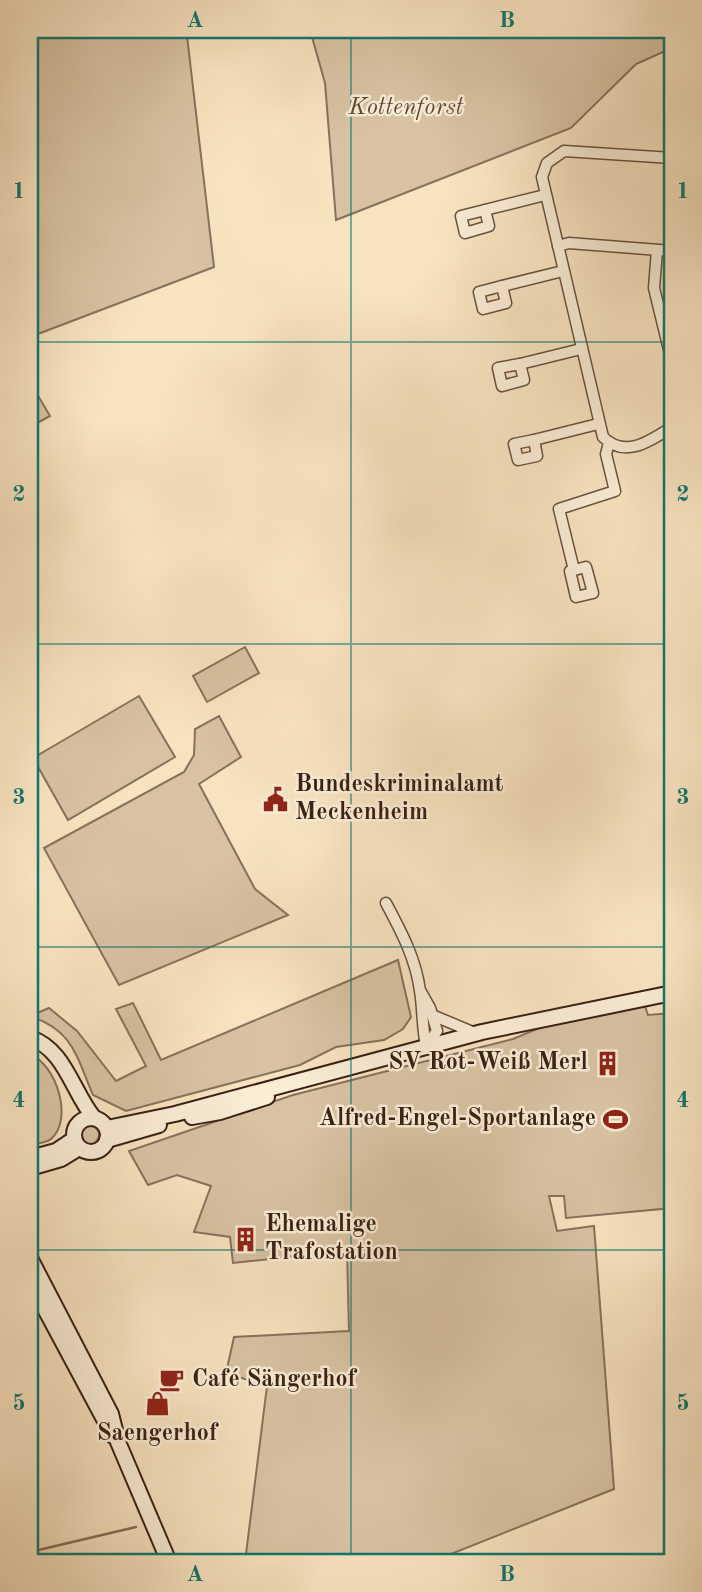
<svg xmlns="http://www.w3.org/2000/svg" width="702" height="1592" font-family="'Old Standard TT',serif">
<rect width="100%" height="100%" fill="#f8e3c0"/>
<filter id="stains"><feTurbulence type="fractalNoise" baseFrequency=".00286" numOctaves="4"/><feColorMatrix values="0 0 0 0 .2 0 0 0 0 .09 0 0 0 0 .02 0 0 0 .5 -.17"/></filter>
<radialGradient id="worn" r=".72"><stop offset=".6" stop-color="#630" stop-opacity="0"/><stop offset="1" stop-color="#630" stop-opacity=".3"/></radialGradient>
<!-- green -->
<g fill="#d8c2a3" stroke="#88715c" stroke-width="2">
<path d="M 30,30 L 275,30 L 187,36 L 214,267 L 30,337 Z"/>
<path d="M 310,30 L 672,30 L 672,48 L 636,64 L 571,128 L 336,220 L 325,83 Z"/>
<path d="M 30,382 L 50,416 L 30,427 Z"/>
<path d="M 245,647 L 259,673 L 207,702 L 193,676 Z"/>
<path d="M 139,696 L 175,757 L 68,820 L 33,758 Z"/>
<path d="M 219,716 L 241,757 L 199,784 L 255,889 L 288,915 L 119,985 L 44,848 L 184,772 L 194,755 L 195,729 Z"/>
<path d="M 398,960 L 411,1017 L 403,1029 L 384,1040 L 336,1047 L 300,1065 L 126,1111 L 93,1095 C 76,1056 74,1031 30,1016 L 49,1008 L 77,1031 L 116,1081 L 146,1066 L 116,1009 L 133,1003 L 161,1060 Z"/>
<path d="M 645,1006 L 648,1015 L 672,1013 L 672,1208 L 566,1218 L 564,1196 L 549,1196 L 557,1231 L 594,1226 L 614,1489 L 431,1562 L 245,1562 L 267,1386 L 226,1373 L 234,1337 L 349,1331 L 347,1251 L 233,1263 L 230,1237 L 194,1232 L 211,1186 L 177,1175 L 148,1185 L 129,1151 L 293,1095 L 513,1039 L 556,1021 Z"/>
<path d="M 30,1055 C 56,1063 74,1120 51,1139 C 46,1143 36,1144 30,1145 Z"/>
<circle cx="90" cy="1135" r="9"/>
</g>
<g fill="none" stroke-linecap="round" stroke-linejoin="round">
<!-- stream -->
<path stroke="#856d58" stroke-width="2.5" d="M 30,1552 L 136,1527"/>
<defs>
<g id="street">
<path d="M 672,158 L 564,151 L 547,163 L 542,177 L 603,437 C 625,459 650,441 672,427"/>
<path d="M 485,210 L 489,226 L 465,233 L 461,216 Z"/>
<path d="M 485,210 L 545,195"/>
<path d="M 558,246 L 569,243 L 672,251"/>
<path d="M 657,250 L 654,288 L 672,362"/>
<path d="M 502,286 L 506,303 L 483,309 L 479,292 Z"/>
<path d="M 502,286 L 563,271"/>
<path d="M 520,364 L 524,380 L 502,386 L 498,368 Z"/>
<path d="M 520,364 L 581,349"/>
<path d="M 534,440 L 537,456 L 518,460 L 514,444 Z"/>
<path d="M 534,440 L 598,424"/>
<path d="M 574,570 L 586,567 L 593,593 L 576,597 L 570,571 L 574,570 L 559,509 L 615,491 L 606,454 L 609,443"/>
<path d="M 386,903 C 401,931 416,959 420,991 C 423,1009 422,1027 426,1046"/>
<path d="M 421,992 L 430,1008 L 437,1031 L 426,1046"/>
<path d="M 432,1015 L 475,1033"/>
</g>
<g id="secondary">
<path d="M 30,1038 C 65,1049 72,1091 94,1118"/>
<path d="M 192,1117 L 220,1112 L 267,1097"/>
<circle cx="91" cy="1135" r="17"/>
<path d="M 107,1128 L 175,1114 L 482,1032 L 672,993"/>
<path d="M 107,1140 L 159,1125"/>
<path d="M 41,1155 L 56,1151 L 74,1139"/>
<path d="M 30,1168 L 61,1159 L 79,1148"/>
<path d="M 30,1258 L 111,1414 L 118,1442 L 169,1562"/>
<path d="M 30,1281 L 113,1436"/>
</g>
</defs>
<!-- street casing -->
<use href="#street" stroke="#69513f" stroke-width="13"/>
<!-- secondary casing -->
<use href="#secondary" stroke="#392014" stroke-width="18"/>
<!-- street -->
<use href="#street" stroke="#faedd6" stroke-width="10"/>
<!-- secondary -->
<use href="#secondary" stroke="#faedd6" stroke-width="14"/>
</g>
<!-- grid -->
<path fill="none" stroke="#0f766e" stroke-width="2" stroke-opacity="0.55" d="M 351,30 L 351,1562M 30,342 L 672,342M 30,644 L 672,644M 30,947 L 672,947M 30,1250 L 672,1250"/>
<!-- icons -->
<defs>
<symbol id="civic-bare" viewBox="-9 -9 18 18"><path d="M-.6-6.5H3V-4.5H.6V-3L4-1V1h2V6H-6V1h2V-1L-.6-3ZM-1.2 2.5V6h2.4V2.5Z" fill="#8f2418" stroke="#faedd6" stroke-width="2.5" paint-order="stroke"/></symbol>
<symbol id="building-bare" viewBox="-9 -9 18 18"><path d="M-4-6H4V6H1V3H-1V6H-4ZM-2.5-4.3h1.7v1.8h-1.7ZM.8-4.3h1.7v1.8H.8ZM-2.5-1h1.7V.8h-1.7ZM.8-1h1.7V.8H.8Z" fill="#8f2418" stroke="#faedd6" stroke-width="2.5" paint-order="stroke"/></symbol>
<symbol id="stadium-bare" viewBox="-9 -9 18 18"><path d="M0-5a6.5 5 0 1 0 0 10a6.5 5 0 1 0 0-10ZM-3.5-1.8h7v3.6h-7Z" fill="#8f2418" stroke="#faedd6" stroke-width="2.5" paint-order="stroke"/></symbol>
<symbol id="cafe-bare" viewBox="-9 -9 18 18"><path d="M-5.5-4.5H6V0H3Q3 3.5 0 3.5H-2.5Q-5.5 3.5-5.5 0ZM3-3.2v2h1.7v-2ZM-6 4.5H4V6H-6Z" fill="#8f2418" stroke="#faedd6" stroke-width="2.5" paint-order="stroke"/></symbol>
<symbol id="shop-bare" viewBox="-9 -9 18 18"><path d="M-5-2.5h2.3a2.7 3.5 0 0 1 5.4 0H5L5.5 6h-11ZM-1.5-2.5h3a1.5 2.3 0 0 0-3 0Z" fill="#8f2418" stroke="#faedd6" stroke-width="2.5" paint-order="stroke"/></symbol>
</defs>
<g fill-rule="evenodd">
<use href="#civic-bare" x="258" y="782" width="35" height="35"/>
<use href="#building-bare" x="590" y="1046" width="35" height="35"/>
<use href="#stadium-bare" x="598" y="1102" width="35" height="35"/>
<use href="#building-bare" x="228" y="1222" width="35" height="35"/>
<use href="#cafe-bare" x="154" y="1362" width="35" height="35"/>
<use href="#shop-bare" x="140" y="1386" width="35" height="35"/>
</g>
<g text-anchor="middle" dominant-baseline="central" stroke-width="5" stroke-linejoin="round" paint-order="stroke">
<!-- park labels -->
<g font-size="24" font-style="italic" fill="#614838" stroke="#faedd6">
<text x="406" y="108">Kottenforst</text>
</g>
<!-- poi labels -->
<g font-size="24" font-weight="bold" fill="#392014" stroke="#faedd6" text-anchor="start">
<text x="295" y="785">Bundeskriminalamt<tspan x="295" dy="28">Meckenheim</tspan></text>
<text x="588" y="1063" text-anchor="end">SV Rot-Weiß Merl</text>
<text x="596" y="1119" text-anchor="end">Alfred-Engel-Sportanlage</text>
<text x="265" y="1225">Ehemalige<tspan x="265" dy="28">Trafostation</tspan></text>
<text x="192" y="1380">Café Sängerhof</text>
<text x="157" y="1434" text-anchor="middle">Saengerhof</text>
</g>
</g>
<!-- margin -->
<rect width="702" height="1592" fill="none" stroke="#f8e3c0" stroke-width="77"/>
<rect x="38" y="38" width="626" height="1516" fill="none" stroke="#0f766e" stroke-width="2.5"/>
<g font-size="23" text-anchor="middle" font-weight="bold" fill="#0f766e">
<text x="195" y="27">A</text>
<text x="507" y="27">B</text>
<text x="19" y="198">1</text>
<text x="683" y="198">1</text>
<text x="19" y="501">2</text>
<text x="683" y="501">2</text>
<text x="19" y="804">3</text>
<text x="683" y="804">3</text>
<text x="19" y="1107">4</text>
<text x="683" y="1107">4</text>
<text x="19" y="1410">5</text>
<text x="683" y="1410">5</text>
<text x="195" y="1581">A</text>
<text x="507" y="1581">B</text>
</g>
<rect width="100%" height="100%" filter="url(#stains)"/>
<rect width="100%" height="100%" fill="url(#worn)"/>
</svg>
